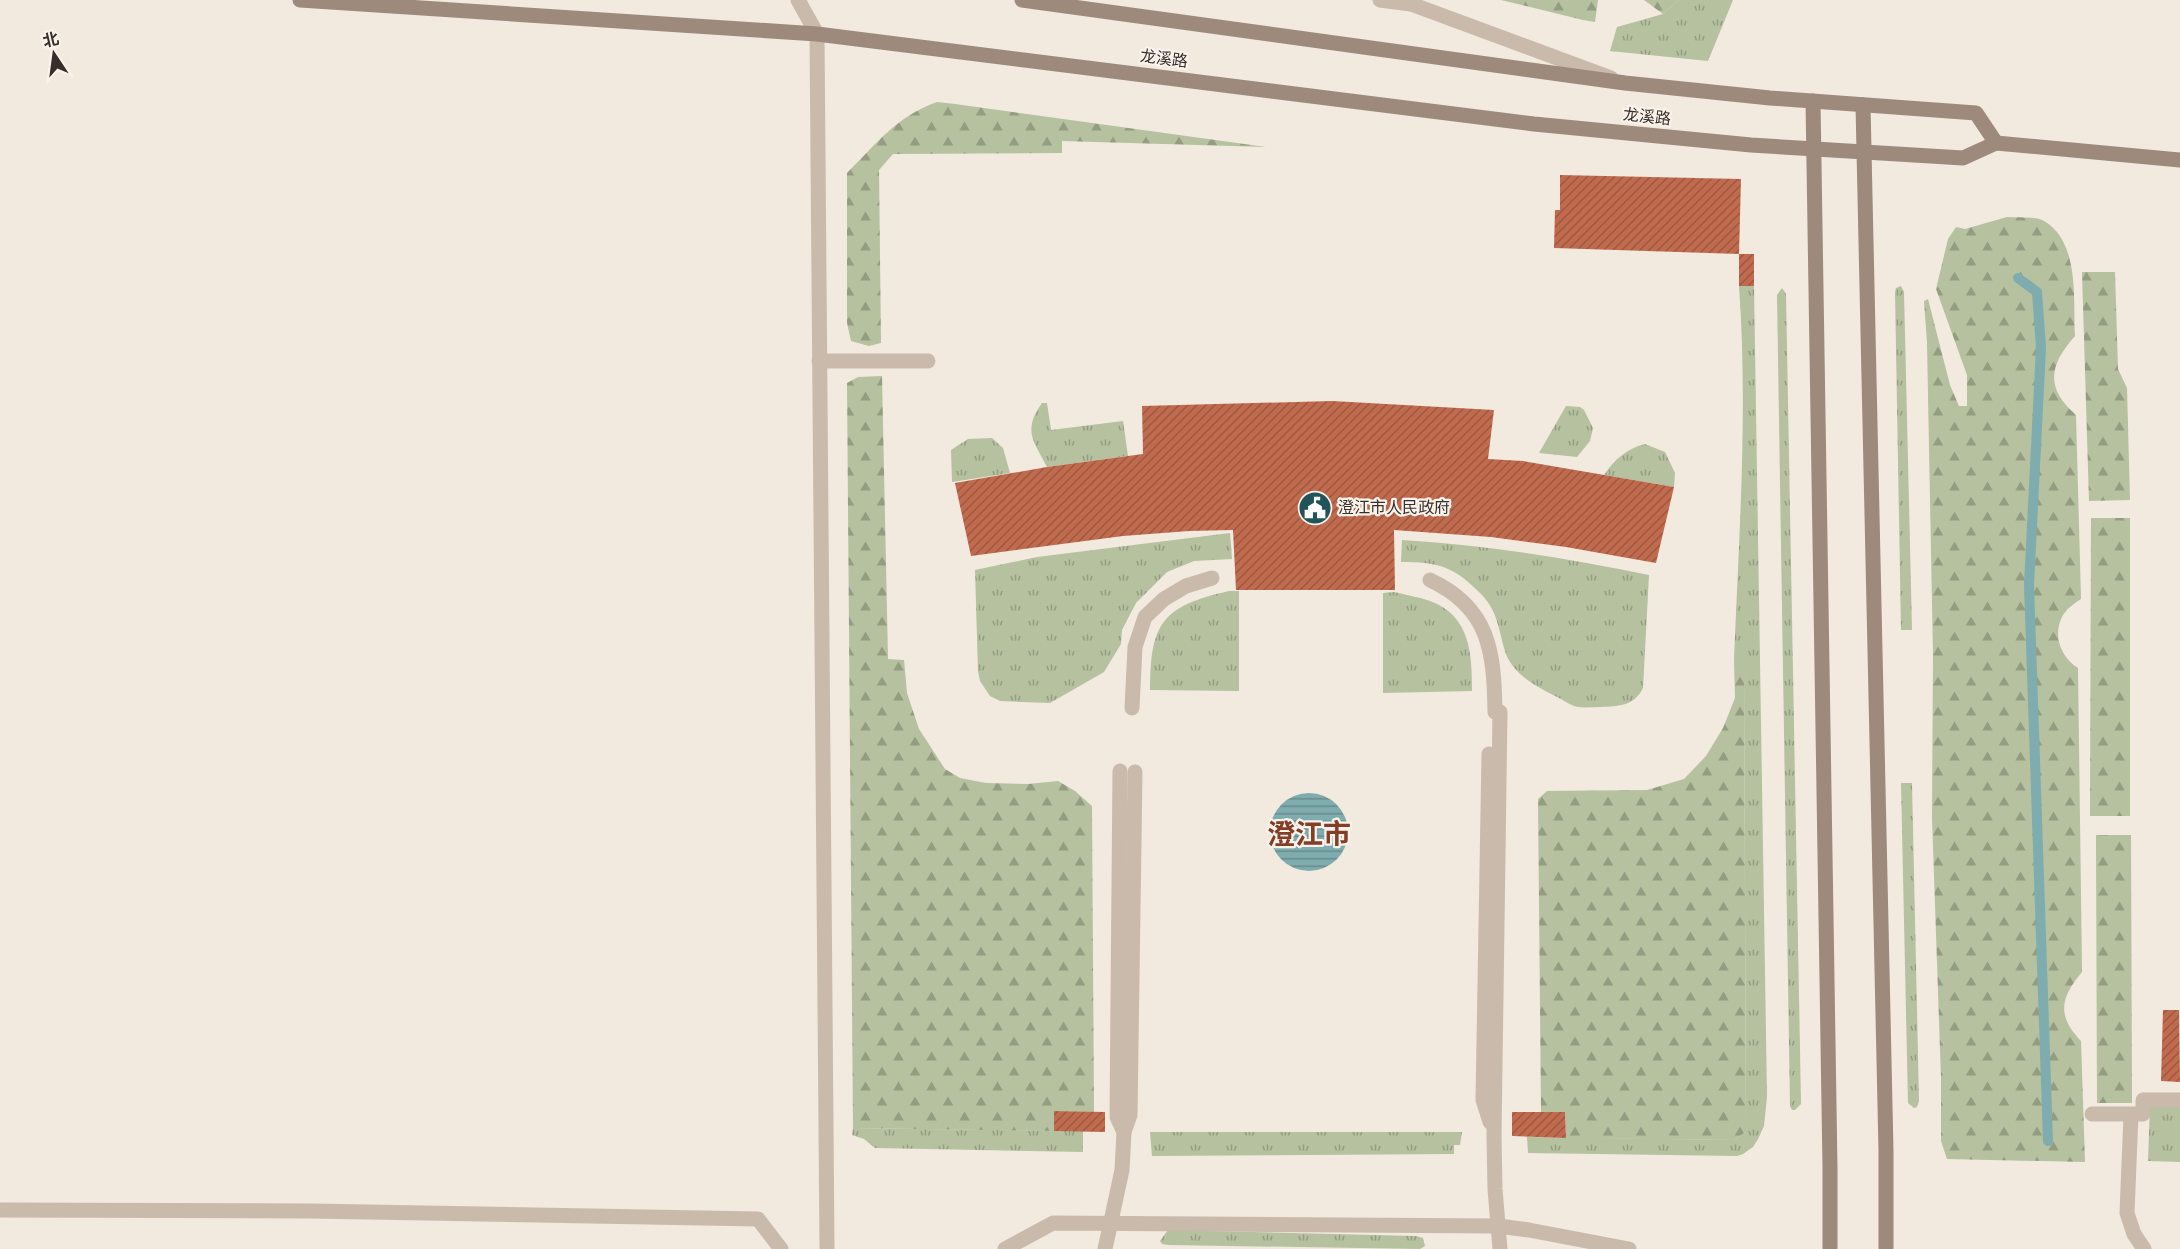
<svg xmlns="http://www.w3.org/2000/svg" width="2180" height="1249" font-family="'Alegreya Sans','Noto Sans SC',sans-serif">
<defs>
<pattern id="grass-tufts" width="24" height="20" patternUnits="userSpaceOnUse" patternTransform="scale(1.5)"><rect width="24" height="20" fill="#b5c19f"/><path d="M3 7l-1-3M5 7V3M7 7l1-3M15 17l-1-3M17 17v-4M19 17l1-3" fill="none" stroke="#949d82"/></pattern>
<pattern id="forest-firs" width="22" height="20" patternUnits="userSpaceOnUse" patternTransform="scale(1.5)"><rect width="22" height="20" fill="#b5c19f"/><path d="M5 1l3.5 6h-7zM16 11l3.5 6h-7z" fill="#949d82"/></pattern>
<pattern id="water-rules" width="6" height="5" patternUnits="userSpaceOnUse" patternTransform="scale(1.5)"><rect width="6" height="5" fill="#7facae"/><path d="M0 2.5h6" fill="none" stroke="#698c8e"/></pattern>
<pattern id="building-hatch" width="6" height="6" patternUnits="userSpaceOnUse" patternTransform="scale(1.5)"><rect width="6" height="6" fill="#c16b4e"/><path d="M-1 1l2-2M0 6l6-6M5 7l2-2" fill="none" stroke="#9e5841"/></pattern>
</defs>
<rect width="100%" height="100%" fill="#f2e9df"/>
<!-- grass -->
<g fill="url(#grass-tufts)">
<path d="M 1679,0 L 1733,0 L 1708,61 L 1610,51 L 1617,27 L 1663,14 Z"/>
<path d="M 1739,286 L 1754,286 L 1767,1097 L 1764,1126 L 1758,1139 L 1753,1147 L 1743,1154 L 1737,1156 L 1528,1153 L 1527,1137 L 1734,1140 L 1746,1132 L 1744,668 L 1734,660 C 1739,536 1748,410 1739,286 Z"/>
<path d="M 1901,286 L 1904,292 L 1912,630 L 1901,630 L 1895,292 L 1896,288 Z"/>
<path d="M 1782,288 L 1786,294 L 1801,1104 L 1795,1110 L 1792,1110 L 1790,1106 L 1777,295 Z"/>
<path d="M 1042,403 L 1047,403 L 1051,430 L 1123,421 L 1128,456 L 1047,467 C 1034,441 1022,431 1042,403 Z"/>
<path d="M 1566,406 L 1580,407 L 1584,410 L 1593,428 L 1590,441 L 1577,457 L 1539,453 Z"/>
<path d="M 992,438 L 1003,448 L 1010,473 L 952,482 L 951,450 L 968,439 Z"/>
<path d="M 1645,444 L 1665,452 L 1675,473 L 1674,487 L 1604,475 C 1615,459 1626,449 1645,444 Z"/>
<path d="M 1230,533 L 1232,559 L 1194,561 L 1167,572 L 1136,603 L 1122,630 L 1121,644 L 1104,672 L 1050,703 L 1000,701 L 990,696 L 980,681 L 978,671 L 975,570 L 1037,557 Z"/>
<path d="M 1402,540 C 1486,545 1567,558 1649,575 L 1643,688 C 1634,706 1619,706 1601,707 C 1593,707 1585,708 1578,707 C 1572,706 1566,702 1561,699 C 1541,689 1515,677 1506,654 C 1498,630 1499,611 1479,592 C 1453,566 1437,562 1401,562 Z"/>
<path d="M 1229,591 L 1239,591 L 1239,691 L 1150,690 C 1150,622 1163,606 1229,591 Z"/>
<path d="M 1394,592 C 1406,595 1419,597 1430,601 C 1471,616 1472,655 1472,691 L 1383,693 L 1383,593 Z"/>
<path d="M 1901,783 L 1912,783 L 1919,1101 L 1917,1107 L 1914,1108 L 1908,1103 Z"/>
<path d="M 2150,1106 L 2180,1107 L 2180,1162 L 2148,1161 Z"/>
<path d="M 853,1128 L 1083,1131 L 1083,1152 L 875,1148 L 864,1139 L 852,1135 Z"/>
<path d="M 1150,1132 L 1462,1132 L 1460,1145 L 1454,1145 L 1454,1154 L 1152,1156 Z"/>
<path d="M 1168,1230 L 1416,1236 L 1423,1238 L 1425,1246 L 1420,1249 L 1168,1245 L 1162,1244 L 1160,1241 Z"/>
</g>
<!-- forest -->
<g fill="url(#forest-firs)">
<path d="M 1501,0 L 1598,0 L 1595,22 L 1583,20 Z"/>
<path d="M 1644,0 L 1679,0 L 1663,14 Z"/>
<path d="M 937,102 L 955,104 L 1266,147 L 1062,141 L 1062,153 L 893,154 L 879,170 L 881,343 L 869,346 L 851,341 L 847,323 L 847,173 C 876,144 897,116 937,102 Z"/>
<path d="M 2007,217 C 2018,218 2035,216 2044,221 C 2080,242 2073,300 2075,336 C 2049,365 2045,388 2076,415 L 2081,599 C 2073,604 2065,610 2061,619 C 2053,638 2062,658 2078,668 L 2082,972 C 2061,997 2056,1015 2081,1041 L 2085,1162 L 1947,1159 L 1941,1141 L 1941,1078 L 1932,818 L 1933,655 L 1927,343 L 1924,301 L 1928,299 L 1950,385 L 1959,406 L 1967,406 L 1967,375 L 1936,289 L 1948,239 L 1956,227 L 1965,229 Z"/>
<path d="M 2082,272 L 2115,272 L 2118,369 L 2127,388 L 2130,500 L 2089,501 Z"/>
<path d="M 882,376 L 888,659 L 904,660 L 907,693 L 919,729 L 945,769 L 960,778 L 986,783 L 1028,784 L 1058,781 L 1075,791 L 1092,806 L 1094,1112 L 1054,1111 L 1054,1131 L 853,1128 L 847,383 L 858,377 Z"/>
<path d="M 2091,518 L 2130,518 L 2130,816 L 2090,816 Z"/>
<path d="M 1734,660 L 1744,667 L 1746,1132 L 1734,1140 L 1566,1138 L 1565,1112 L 1541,1112 L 1538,799 L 1547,791 L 1647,790 L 1684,779 L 1706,756 L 1723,728 L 1735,698 Z"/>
<path d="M 2096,835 L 2131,835 L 2132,1103 L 2097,1103 Z"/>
</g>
<!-- water -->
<circle fill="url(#water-rules)" cx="1309" cy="832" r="39"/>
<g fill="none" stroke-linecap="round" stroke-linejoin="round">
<!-- stream -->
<path stroke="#7facae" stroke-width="10" d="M 2018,278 L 2037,292 L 2041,348 L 2029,585 L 2048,1141"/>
</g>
<!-- building -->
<g fill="url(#building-hatch)">
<path d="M 1560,175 L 1741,179 L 1739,254 L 1554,248 L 1555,210 L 1560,210 Z"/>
<rect x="1739" y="254" width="15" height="32"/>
<path d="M 1332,401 L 1494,410 L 1488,459 L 1523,461 L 1674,487 L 1656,563 L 1566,547 L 1491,537 L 1394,530 L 1395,590 L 1236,590 L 1233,530 L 1189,531 L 1123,536 L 971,556 L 955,483 L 1047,467 L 1143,454 L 1142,406 Z"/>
<path d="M 2163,1010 L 2179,1010 L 2180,1082 L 2161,1081 Z"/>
<path d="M 1054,1111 L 1105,1112 L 1105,1132 L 1054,1131 Z"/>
<path d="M 1512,1112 L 1565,1112 L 1566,1138 L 1512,1136 Z"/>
</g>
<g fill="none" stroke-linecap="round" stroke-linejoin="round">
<!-- service -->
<g stroke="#cabaab" stroke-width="15">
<path d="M 1380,0 L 1411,4 L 1611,78"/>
<path d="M 819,361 L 928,361"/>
<path d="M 1430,580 C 1490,608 1494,652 1495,712"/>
<path d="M 1132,708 L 1135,647 L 1145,617 L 1164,599 L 1186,586 L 1212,578"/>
<path d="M 1500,712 L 1494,1136 L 1495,1189 L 1500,1249"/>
<path d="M 1489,754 L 1483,1100 L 1490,1122"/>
<path d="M 1120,771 L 1117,1117 L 1124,1132"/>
<path d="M 2092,1114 L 2143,1114 L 2143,1100 L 2180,1100"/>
<path d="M 2131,1115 L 2127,1213 L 2134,1234 L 2144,1249"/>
<path d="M 0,1210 L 311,1211 L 758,1219 L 781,1249"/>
<path d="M 1005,1249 L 1053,1223 L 1498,1226 L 1529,1230 L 1629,1249"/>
<path d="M 1105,1249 L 1122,1170 L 1124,1132 L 1130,1115 L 1135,772"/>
</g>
<!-- minor -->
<path stroke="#cabaab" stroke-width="15" d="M 798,0 L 817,34 L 827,1249"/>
<!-- secondary -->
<g stroke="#9e897d" stroke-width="15">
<path d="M 300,0 L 817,34 L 1534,124 L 1751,145 L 1963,158 L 1996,143 L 2180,160"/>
<path d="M 1022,0 L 1625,83 L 1770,98 L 1976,113 L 1996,143"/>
<path d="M 1813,101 L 1830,1168 L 1830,1249"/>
<path d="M 1863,105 L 1886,1151 L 1886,1249"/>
</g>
</g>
<!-- icons -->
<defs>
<symbol id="civic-disc" viewBox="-11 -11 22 22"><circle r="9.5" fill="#215458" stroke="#faf3ec"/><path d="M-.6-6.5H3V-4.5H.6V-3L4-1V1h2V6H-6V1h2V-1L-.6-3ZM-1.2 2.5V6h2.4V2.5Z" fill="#fff"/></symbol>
</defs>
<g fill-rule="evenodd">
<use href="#civic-disc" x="1296" y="489" width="38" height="38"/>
</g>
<g text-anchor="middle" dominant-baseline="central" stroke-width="4.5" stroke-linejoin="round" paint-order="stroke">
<!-- street labels -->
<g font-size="16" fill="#382f2a" stroke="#faf3ec">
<text transform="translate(1164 59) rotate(7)">龙溪路</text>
<text transform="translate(1647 117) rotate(6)">龙溪路</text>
</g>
<!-- poi labels -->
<g font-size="16" fill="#382f2a" stroke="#faf3ec" text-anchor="start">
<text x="1338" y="508">澄江市人民政府</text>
</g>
<!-- town labels -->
<g font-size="28" font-weight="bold" fill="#843d26" stroke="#faf3ec">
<text x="1309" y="836">澄江市</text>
</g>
</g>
<!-- north arrow -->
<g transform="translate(54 54) rotate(347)" stroke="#faf3ec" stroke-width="4.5" paint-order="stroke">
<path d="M0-4.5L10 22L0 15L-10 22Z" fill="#382f2a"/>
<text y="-9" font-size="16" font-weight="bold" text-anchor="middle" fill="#382f2a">北</text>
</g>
</svg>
